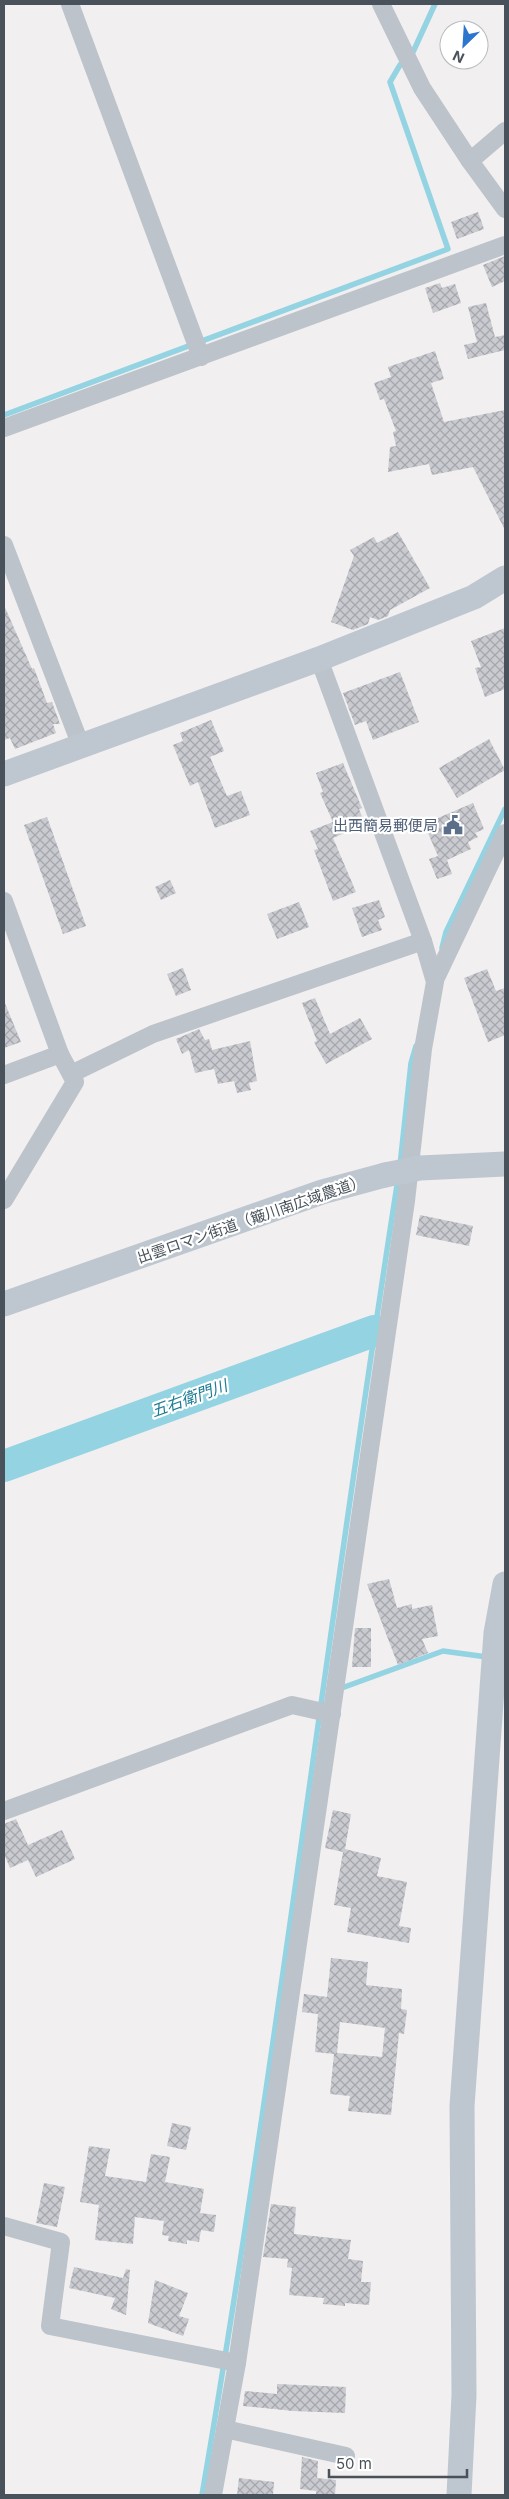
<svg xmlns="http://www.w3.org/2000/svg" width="509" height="2499" font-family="Inter,'Noto Sans JP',sans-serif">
<defs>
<pattern id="building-cross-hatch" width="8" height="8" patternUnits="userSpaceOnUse" patternTransform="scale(1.25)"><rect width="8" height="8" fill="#c9cbd1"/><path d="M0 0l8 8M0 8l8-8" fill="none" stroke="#a5a7ad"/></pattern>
</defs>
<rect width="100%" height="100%" fill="#f1efef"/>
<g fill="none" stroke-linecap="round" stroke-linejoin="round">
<!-- stream -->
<g stroke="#94d3e2" stroke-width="5.5">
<path d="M 413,52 L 435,4"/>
<path d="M 4,415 L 448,249 L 390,82 L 400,65"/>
<path d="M 442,948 L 446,932 L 505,809"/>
<path d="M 400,1165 L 411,1063 L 416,1046"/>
<path d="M 339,1689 L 443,1651 L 487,1657"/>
<path d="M 202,2495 C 277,2058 329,1617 398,1179"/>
</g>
<!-- river -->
<path stroke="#94d3e2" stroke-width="32" d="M 4,1466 L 374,1331"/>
</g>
<!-- building -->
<g fill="url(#building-cross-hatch)" fill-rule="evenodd">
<path d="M 478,212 L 484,229 L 457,239 L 451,222 Z"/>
<path d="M 505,256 L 505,281 L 492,287 L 483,265 Z"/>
<path d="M 440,283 L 442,288 L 455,284 L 461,303 L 433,313 L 425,288 Z"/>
<path d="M 486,303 L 495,337 L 505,335 L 505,350 L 468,359 L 464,345 L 477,342 L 468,307 Z"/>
<path d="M 435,351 L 444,379 L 431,383 L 444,422 L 505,410 L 505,530 L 473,467 L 432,475 L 429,464 L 388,472 L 390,447 L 396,446 L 393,432 L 396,431 L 384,399 L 380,400 L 374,383 L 391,377 L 388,367 Z"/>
<path d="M 398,532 L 430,588 L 390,610 L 388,616 L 378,620 L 370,617 L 368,624 L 353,630 L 331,622 L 354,556 L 350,550 L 374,537 L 377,543 Z"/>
<path d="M 4,605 L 32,669 L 34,668 L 47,703 L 52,702 L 60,724 L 53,724 L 56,733 L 15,749 L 10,738 L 4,740 Z"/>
<path d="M 505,628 L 505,689 L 485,697 L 475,668 L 481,667 L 471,641 Z"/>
<path d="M 400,672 L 419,722 L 373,740 L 366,721 L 355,725 L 343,693 Z"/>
<path d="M 211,720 L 224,751 L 210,757 L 227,796 L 241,791 L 250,815 L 215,828 L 198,782 L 190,786 L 173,745 L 183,741 L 180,733 Z"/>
<path d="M 489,739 L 505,770 L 457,798 L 439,768 Z"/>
<path d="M 343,763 L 362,808 L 359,809 L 365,824 L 333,838 L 356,892 L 333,901 L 314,850 L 318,849 L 310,831 L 333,822 L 320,793 L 323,792 L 316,773 Z"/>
<path d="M 473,803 L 484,829 L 475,833 L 478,837 L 468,842 L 471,849 L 447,860 L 452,874 L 437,879 L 429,859 L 438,856 L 424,824 Z"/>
<path d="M 47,817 L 86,926 L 63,934 L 24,825 Z"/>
<path d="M 170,880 L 176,893 L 161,900 L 155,887 Z"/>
<path d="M 379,900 L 385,917 L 378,920 L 382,930 L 362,937 L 352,908 Z"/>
<path d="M 299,902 L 309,927 L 277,939 L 267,914 Z"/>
<path d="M 183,968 L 191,990 L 176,996 L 167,974 Z"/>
<path d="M 487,969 L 496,991 L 505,988 L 505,1035 L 488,1042 L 464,978 Z"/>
<path d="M 315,998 L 330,1034 L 360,1018 L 372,1039 L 326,1064 L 314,1042 L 317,1041 L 302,1003 Z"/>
<path d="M 4,1001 L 21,1042 L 4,1048 Z"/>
<path d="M 199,1029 L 205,1040 L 209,1039 L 212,1050 L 250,1041 L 257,1081 L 249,1083 L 251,1090 L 237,1093 L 234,1081 L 218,1084 L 214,1069 L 195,1073 L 189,1050 L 182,1054 L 176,1039 Z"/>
<path d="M 420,1215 L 473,1226 L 469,1246 L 416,1235 Z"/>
<path d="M 389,1579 L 397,1608 L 412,1604 L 412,1609 L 432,1605 L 438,1636 L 422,1639 L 428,1653 L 398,1665 L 367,1584 Z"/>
<path d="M 355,1628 L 371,1628 L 371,1667 L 352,1667 Z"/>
<path d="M 333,1810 L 351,1814 L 345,1849 L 381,1858 L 377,1876 L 407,1882 L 399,1926 L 411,1928 L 409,1943 L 347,1932 L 351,1908 L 334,1905 L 343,1852 L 325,1848 Z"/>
<path d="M 16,1819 L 28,1845 L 62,1830 L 75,1859 L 36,1877 L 28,1860 L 10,1868 L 4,1854 L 4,1824 Z"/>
<path d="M 331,1958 L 368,1962 L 366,1985 L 402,1989 L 401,2009 L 407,2010 L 404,2034 L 399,2033 L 391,2115 L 348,2111 L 350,2096 L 330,2094 L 334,2054 L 315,2052 L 318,2014 L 302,2012 L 304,1994 L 327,1997 ZM 340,2022 L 385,2028 L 382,2057 L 337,2053 Z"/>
<path d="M 172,2123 L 191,2127 L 186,2150 L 167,2146 Z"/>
<path d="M 89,2146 L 110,2149 L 105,2176 L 146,2182 L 151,2154 L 170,2157 L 165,2182 L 204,2189 L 200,2213 L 216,2215 L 214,2232 L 201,2230 L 199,2242 L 187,2240 L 187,2244 L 168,2241 L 169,2236 L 162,2235 L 164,2221 L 135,2217 L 133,2244 L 95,2240 L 99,2205 L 80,2202 Z"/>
<path d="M 44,2183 L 65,2187 L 57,2227 L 36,2223 Z"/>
<path d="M 271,2204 L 296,2207 L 294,2234 L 351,2240 L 348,2259 L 363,2261 L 361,2282 L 371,2282 L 369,2305 L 345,2303 L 345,2306 L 323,2304 L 324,2298 L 289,2295 L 292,2268 L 287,2267 L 288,2259 L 263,2257 Z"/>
<path d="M 74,2267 L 123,2278 L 126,2269 L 130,2270 L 126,2315 L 111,2309 L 115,2298 L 69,2288 Z"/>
<path d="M 155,2280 L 188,2293 L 179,2316 L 189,2319 L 183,2336 L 148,2323 Z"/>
<path d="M 277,2384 L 346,2387 L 345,2413 L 293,2411 L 243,2406 L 245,2391 L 277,2394 Z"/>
<path d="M 302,2457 L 318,2461 L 317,2481 L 317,2478 L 336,2480 L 335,2495 L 316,2495 L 316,2491 L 300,2489 Z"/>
<path d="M 239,2478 L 274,2482 L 273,2495 L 237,2495 Z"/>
</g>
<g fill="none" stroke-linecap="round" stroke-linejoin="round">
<!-- street -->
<g stroke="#bcc3ca" stroke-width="18">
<path d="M 70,4 L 201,357"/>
<path d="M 381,4 L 422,88 L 470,161 L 505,209"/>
<path d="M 470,161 L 505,131"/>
<path d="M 4,428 L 505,245"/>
<path d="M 4,545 L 81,746"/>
<path d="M 4,901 L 60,1054 L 75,1082 L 4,1200"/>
<path d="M 435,980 L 505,833"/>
<path d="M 71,1074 L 153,1034 L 423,941"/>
<path d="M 4,1075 L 60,1054"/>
<path d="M 4,1811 L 292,1705 L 332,1714"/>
<path d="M 4,2226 L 61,2242 L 50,2326 L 237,2363"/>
<path d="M 225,2429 L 346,2456"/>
<path d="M 213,2495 L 237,2363 L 406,1201 L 423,1049 L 435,982 L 423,941 L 319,659"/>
</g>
<!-- secondary -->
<g stroke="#bec7d0" stroke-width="25">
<path d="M 4,774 L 319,659 L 474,597 L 505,578"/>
<path d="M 4,1304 L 322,1192 L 385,1175"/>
<path d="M 459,2495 L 464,2395 L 462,2106 L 496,1633 L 505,1584"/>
</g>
<!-- secondary-bridge -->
<path stroke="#bec7d0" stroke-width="25" d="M 385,1175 L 420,1168 L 505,1164"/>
</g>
<!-- icons -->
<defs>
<symbol id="civic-bare" viewBox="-9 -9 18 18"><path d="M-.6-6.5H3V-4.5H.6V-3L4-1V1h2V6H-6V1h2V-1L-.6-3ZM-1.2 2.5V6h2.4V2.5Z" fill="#5c6f8a" stroke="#fff" stroke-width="2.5" paint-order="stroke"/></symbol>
</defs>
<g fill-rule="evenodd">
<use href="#civic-bare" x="439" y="811" width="28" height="28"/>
</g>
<g text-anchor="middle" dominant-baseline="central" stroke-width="4.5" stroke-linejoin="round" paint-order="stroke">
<!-- service labels -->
<g font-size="15" fill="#4e5e75" stroke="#fff" text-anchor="end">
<text x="438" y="825">出西簡易郵便局</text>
</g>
<!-- street labels -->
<g font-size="15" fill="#49525a" stroke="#fff">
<text transform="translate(251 1219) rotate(-19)">出雲ロマン街道（簸川南広域農道）</text>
</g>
<!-- water labels -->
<g font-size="16" font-style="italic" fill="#1b7c93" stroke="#fff">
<text transform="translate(189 1398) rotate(-20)">五右衛門川</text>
</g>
</g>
<!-- border -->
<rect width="509" height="2499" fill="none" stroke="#49525a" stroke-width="10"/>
<!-- north arrow -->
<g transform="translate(464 45) rotate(205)"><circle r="24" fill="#ffffff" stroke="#b6babd"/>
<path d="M0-4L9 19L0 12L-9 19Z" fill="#2d76cd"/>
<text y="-8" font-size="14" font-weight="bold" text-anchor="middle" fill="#49525a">N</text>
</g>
<!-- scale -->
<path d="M329 2469v8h138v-8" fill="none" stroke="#49525a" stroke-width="2.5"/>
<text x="336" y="2469" font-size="15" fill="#49525a" stroke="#ffffff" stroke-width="4" paint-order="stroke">50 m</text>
</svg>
